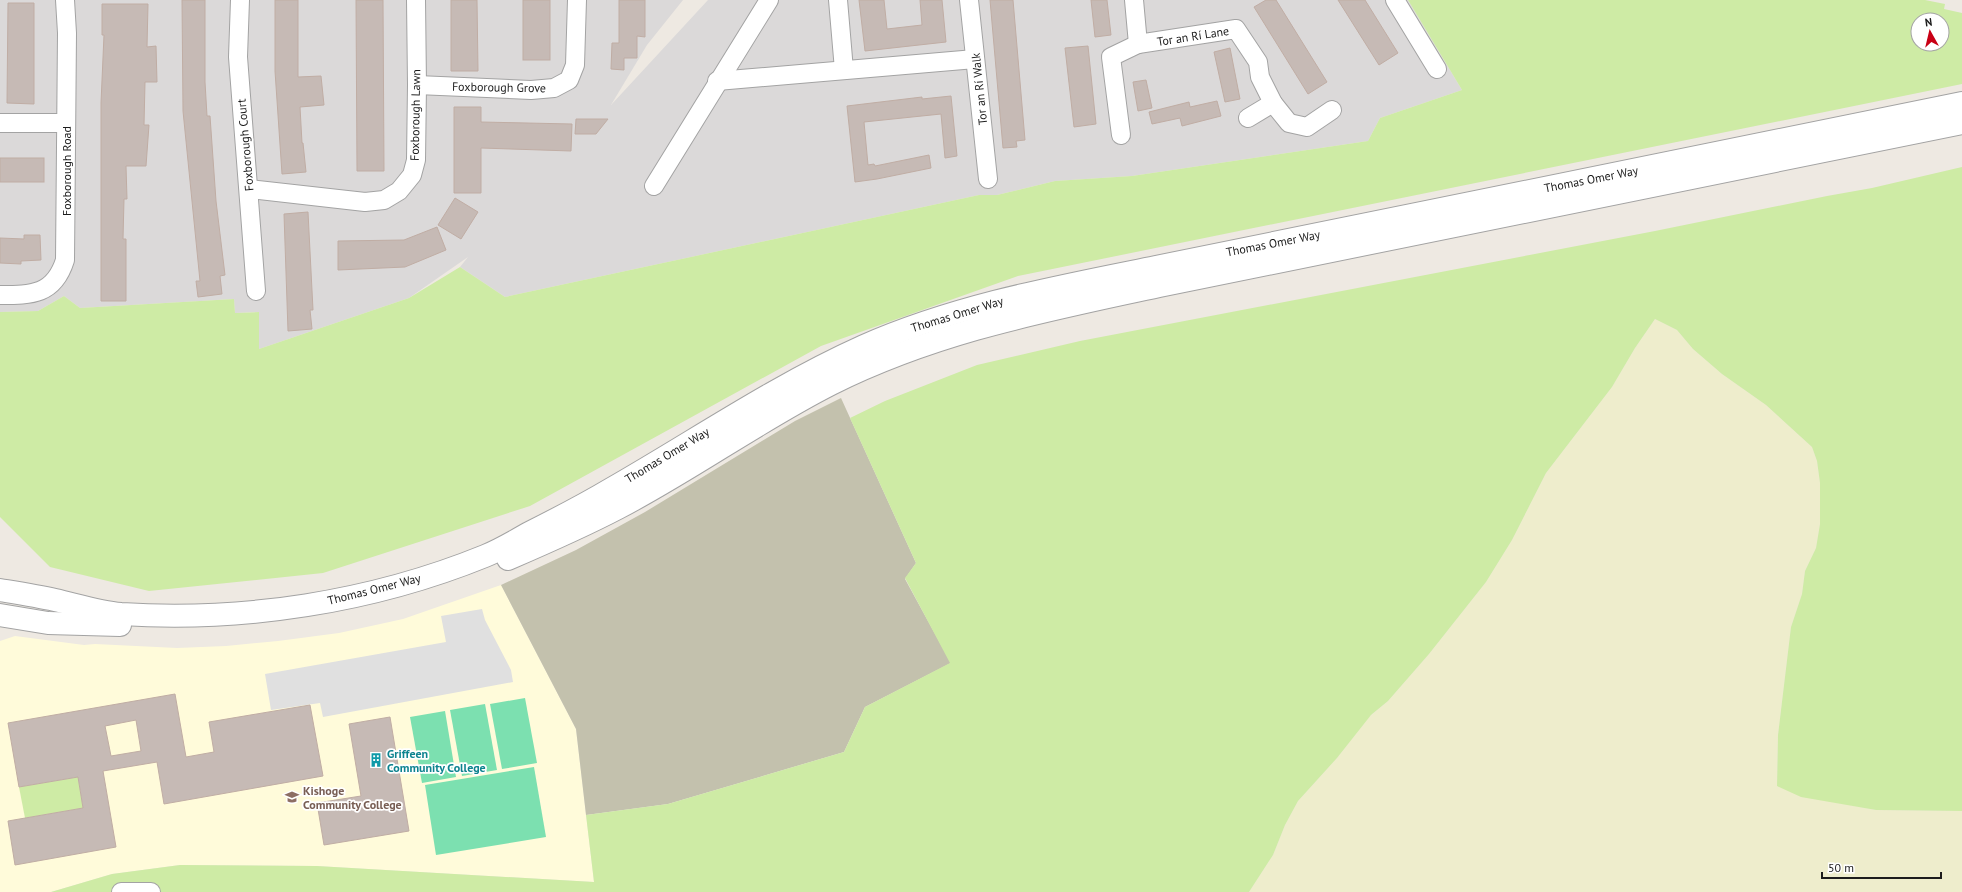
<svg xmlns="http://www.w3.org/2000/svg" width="1962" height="892" font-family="'PT Sans',sans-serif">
<rect width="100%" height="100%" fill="#eee9e2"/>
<!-- residential -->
<path fill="#dbd9d9" d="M 0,0 L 683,0 L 647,45 L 611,105 L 708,0 L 1408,0 L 1462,90 L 1380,118 L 1368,141 L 1132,176 L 1055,181 L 997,195 L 979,195 L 505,297 L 460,267 L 468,257 L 409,298 L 259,349 L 258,312 L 235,313 L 234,299 L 80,308 L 64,296 L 38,311 L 0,312 Z"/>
<!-- education -->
<path fill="#fffbda" d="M 501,585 L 576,729 L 594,882 L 317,866 L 180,865 L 112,874 L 51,892 L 0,892 L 0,641 L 15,636 L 84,645 L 95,644 L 177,648 L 226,646 L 278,641 L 339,633 L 403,619 Z"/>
<!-- construction -->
<path fill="#c3c1ad" d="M 841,398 L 916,563 L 905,579 L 951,663 L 865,707 L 844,752 L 668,804 L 586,815 L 576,729 L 501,585 L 576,550 L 645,512 L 795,421 Z"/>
<!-- farmland -->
<path fill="#eeedcc" d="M 1655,319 L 1677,330 L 1693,349 L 1722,374 L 1766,405 L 1812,447 L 1817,461 L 1820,483 L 1820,524 L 1816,548 L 1805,571 L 1802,594 L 1791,627 L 1778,735 L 1777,786 L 1835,802 L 1876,810 L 1962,811 L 1962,892 L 1249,892 L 1273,855 L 1285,825 L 1298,801 L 1337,758 L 1369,717 L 1388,701 L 1429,654 L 1486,582 L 1512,540 L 1546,473 L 1612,387 L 1635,348 Z"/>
<!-- grass -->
<g fill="#ceeba5" fill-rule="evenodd">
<path d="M 1408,0 L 1925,0 L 1945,4 L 1944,9 L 1962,13 L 1962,84 L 1018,276 L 821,346 L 530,506 L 323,573 L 149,591 L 50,567 L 0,517 L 0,312 L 38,311 L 64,296 L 80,308 L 234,299 L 235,313 L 259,312 L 259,349 L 409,298 L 460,267 L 505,297 L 979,195 L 997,195 L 1055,181 L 1132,176 L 1368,141 L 1380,118 L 1462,90 ZM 1918,20 L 1942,20 L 1942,44 L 1918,44 Z"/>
<path d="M 1962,167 L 1962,811 L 1876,810 L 1801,797 L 1777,786 L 1778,735 L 1791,627 L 1802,594 L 1805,571 L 1816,548 L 1820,524 L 1820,483 L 1817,461 L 1812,447 L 1766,405 L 1722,374 L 1693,349 L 1677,330 L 1655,319 L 1635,348 L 1612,387 L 1546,473 L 1512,540 L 1486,582 L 1429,654 L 1388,701 L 1371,715 L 1337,758 L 1298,801 L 1285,825 L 1273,855 L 1249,892 L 51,892 L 112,874 L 180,865 L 317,866 L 594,882 L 586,815 L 668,804 L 844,752 L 865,707 L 950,663 L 905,578 L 916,563 L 850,418 L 885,401 L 977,365 L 1080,341 L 1655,231 L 1827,196 L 1872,188 Z"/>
<path d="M 78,777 L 83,808 L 25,818 L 19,787 Z"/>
</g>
<!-- pitch -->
<g fill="#7ce0b0">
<path d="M 525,698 L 537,763 L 502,769 L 490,704 Z"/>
<path d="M 485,704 L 497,770 L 462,776 L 450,710 Z"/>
<path d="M 445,711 L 456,777 L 422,783 L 410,717 Z"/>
<path d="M 534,767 L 546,837 L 436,855 L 425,785 Z"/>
</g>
<!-- parking -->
<path fill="#e0e0e0" d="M 482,609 L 485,620 L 511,670 L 513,682 L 323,717 L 320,703 L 271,710 L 265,674 L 446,642 L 441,616 Z"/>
<!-- building -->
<g fill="#c6bab5" stroke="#c0ada4" fill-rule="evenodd">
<path d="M 182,0 L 205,0 L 205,82 L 207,116 L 210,116 L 216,201 L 225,275 L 220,276 L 222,294 L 198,297 L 196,281 L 200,281 L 183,111 Z"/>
<path d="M 275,0 L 298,0 L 298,77 L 321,76 L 324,105 L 300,107 L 302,143 L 303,143 L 306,172 L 282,174 L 275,71 Z"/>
<path d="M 356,0 L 383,0 L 384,171 L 357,171 Z"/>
<path d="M 451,0 L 477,0 L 478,71 L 451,71 Z"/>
<rect x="523" y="0" width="27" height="60"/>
<path d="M 619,0 L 645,0 L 645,37 L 637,36 L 637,58 L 624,58 L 624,70 L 611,69 L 612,43 L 619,43 Z"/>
<path d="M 859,0 L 884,0 L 887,29 L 922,25 L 920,0 L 942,0 L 946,42 L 865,51 Z"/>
<path d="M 990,0 L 1013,0 L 1025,140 L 1016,141 L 1017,147 L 1003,148 Z"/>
<path d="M 1091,0 L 1107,0 L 1111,35 L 1095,37 Z"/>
<path d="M 1266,0 L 1276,0 L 1327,82 L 1308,94 L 1254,7 Z"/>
<path d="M 1338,0 L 1365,0 L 1398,53 L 1379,65 Z"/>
<path d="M 8,3 L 34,3 L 34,104 L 7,103 Z"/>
<path d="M 102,4 L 148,4 L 147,47 L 156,46 L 157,82 L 145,82 L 144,125 L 149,125 L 146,166 L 126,166 L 127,199 L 124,199 L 123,239 L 126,239 L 126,301 L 101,301 L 101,103 L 104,35 L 102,35 Z"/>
<path d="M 1088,46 L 1096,124 L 1074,127 L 1065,48 Z"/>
<path d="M 1230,48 L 1240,99 L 1225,102 L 1214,52 Z"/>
<path d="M 1146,80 L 1152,108 L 1138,111 L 1133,82 Z"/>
<path d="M 951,96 L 957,156 L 945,158 L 941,114 L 864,122 L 868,165 L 874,164 L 875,166 L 929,155 L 931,168 L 877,179 L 855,182 L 847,106 L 922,97 L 922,99 Z"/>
<path d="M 1217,101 L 1221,116 L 1182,126 L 1180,118 L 1152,124 L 1149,112 L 1189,102 L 1190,107 Z"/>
<path d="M 454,107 L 481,107 L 481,122 L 572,124 L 571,151 L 481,148 L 481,193 L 454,193 Z"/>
<path d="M 576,119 L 608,119 L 596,134 L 575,134 Z"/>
<rect x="0" y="158" width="44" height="24"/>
<path d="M 455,198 L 478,212 L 461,239 L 438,225 Z"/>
<path d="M 308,212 L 313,310 L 310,310 L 312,329 L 288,331 L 284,214 Z"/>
<path d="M 437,227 L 446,250 L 405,267 L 338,270 L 338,241 L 404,240 Z"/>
<path d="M 24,235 L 40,235 L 41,260 L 21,261 L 21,264 L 0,263 L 0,238 L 24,239 Z"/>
<path d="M 175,694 L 186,757 L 214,752 L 209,722 L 310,705 L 323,776 L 164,804 L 157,762 L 103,771 L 116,847 L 15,865 L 8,821 L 83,808 L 78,777 L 19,787 L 8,723 ZM 136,720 L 141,751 L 111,756 L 105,726 Z"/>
<path d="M 390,717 L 409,831 L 324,845 L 317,803 L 361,796 L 349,724 Z"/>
</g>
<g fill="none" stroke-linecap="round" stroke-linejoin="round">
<defs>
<g id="minor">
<path d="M 240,0 L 238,57 L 256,291"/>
<path d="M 838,0 L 844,70"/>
<path d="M 969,0 L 988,179"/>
<path d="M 1134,0 L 1138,44 L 1236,29 L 1258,62 L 1260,77 L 1273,103 L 1289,123 L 1307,127 L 1332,110"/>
<path d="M 1395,0 L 1437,69"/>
<path d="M 717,81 L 975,59"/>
<path d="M 417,85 L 531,90 L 554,88 L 569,80 L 575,65 L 577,0"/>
<path d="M 1248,118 L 1273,103"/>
<path d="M 0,123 L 65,123"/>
<path d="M 1121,135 L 1111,57 L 1138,44"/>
<path d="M 654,186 L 769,0"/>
<path d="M 249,189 L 365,202 L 384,200 L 399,191 L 412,175 L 416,160 L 417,85 L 416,0"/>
<path d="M 0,295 C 32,295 54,295 65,260 L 67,33 L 65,0"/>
<path d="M 121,892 L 151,892"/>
</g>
<g id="tertiary">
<path d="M 508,559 C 545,543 582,527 618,508 C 691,470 758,421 831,384 C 937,331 1045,311 1159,286 L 1962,123"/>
<path d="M 0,590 C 18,593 37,596 55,600 C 77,605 99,612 121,614 C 243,622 372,602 485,556 C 500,550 515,541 529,533 C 557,519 584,505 611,489 C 695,441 775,386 864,346 C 957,305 1057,287 1156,267 L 1962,103"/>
<path d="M 0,615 L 48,623 L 120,625"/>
</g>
</defs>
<!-- minor casing -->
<use href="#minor" stroke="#a3a3a3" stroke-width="20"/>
<!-- tertiary casing -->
<use href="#tertiary" stroke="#a3a3a3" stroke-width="24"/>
<!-- minor -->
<use href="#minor" stroke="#fff" stroke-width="18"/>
<!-- tertiary -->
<use href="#tertiary" stroke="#fff" stroke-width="22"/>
</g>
<!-- icons -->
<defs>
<symbol id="building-bare" viewBox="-9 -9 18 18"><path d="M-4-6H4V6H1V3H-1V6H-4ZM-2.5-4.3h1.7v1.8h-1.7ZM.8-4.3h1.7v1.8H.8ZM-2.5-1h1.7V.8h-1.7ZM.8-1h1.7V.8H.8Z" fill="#0f9aa8" stroke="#fff" stroke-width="2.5" paint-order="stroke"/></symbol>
<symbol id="school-bare" viewBox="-9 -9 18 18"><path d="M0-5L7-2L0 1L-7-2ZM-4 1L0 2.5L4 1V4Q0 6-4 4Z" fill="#8d6e63" stroke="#fff" stroke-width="2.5" paint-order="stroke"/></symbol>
</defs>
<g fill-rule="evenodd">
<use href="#building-bare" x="366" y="750" width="20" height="20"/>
<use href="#school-bare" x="282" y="787" width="20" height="20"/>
</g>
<g text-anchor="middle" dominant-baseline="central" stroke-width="3.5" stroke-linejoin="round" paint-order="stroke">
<!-- street labels -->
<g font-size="12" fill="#1c1c1c" stroke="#fff">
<text transform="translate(1193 36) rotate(-9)">Tor an Rí Lane</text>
<text transform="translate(499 87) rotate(1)">Foxborough Grove</text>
<text transform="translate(979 89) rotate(-96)">Tor an Rí Walk</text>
<text transform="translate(415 115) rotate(-89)">Foxborough Lawn</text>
<text transform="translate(245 145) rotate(-95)">Foxborough Court</text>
<text transform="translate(66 171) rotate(-90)">Foxborough Road</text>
<text transform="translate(1591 179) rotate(-11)">Thomas Omer Way</text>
<text transform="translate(1273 243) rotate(-11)">Thomas Omer Way</text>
<text transform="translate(957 314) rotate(-17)">Thomas Omer Way</text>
<text transform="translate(667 455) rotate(-31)">Thomas Omer Way</text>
<text transform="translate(374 589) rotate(-14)">Thomas Omer Way</text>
</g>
<!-- culture labels -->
<g font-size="12" font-weight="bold" fill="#0d838f" stroke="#fff" text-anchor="start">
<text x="387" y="753">Griffeen<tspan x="387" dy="14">Community College</tspan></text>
</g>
<!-- education labels -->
<g font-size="12" font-weight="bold" fill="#785e54" stroke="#fff" text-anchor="start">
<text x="303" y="790">Kishoge<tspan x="303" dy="14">Community College</tspan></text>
</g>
</g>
<!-- north arrow -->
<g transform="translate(1930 32) rotate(352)"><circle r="19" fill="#ffffff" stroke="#a4a4a4"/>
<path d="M0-3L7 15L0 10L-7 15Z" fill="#c90015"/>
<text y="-6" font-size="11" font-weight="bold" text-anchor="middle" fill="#1c1c1c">N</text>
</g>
<!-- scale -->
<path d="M1822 872v6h119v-6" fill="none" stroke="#1c1c1c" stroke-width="2"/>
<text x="1828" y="872" font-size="12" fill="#1c1c1c" stroke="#ffffff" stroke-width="3" paint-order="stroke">50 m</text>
</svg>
